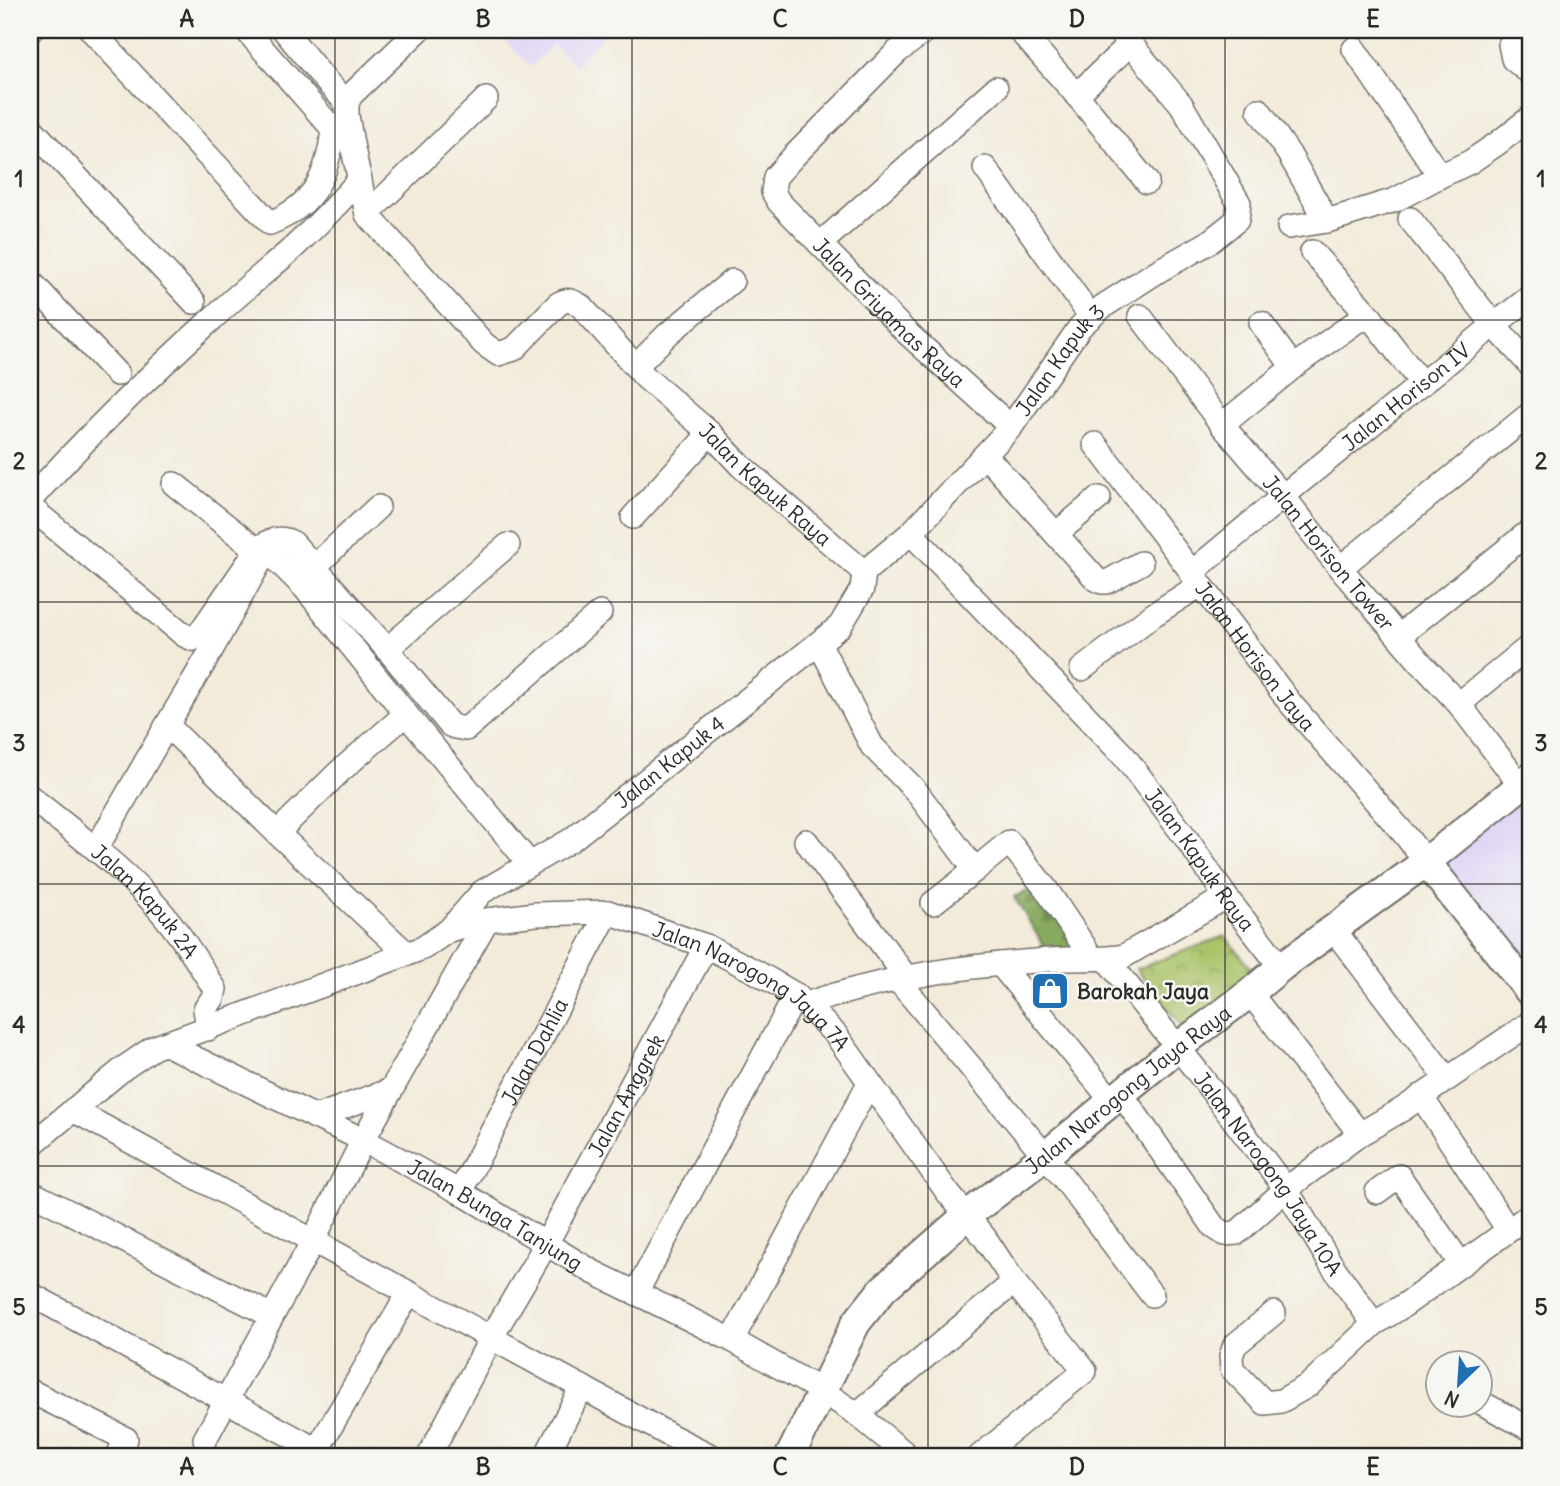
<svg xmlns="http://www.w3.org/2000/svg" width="1560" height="1486" font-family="Delius,sans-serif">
<defs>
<pattern id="forest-firs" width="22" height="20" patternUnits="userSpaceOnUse" patternTransform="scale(1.75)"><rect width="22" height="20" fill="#88aa5e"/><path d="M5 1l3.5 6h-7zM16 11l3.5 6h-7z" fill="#6f8b4e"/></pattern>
<pattern id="park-crowns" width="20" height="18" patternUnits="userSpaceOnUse" patternTransform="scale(1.75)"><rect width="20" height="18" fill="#abc46a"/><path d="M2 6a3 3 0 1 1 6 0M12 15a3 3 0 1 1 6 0" fill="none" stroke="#8b9f57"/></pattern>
</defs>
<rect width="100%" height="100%" fill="#f6f6f2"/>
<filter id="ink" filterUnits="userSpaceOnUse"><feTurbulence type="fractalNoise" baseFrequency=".0143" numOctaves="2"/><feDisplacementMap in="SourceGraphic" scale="14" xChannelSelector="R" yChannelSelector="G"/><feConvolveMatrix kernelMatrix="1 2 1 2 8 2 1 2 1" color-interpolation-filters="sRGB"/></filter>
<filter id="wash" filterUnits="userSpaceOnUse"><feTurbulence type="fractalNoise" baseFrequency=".00686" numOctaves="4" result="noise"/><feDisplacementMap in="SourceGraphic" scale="28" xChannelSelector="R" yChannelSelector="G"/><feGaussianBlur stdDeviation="1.57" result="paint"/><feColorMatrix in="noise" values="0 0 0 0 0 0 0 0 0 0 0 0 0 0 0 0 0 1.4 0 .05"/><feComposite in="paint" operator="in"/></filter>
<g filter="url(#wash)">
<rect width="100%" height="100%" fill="#f3ebda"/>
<!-- built -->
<g fill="#dfd5f5">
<path d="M 494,30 L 608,30 L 576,66 L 553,45 L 531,67 Z"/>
<path d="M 1530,788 L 1530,974 L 1433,865 Z"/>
</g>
<!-- forest -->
<path fill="url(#forest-firs)" stroke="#5a6a44" stroke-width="2" d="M 1036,887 L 1079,948 L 1047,951 L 1014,897 Z"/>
<!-- park -->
<path fill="url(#park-crowns)" stroke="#6b784a" stroke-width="2" d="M 1225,936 L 1256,974 L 1183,1028 L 1136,969 Z"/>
</g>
<g filter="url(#ink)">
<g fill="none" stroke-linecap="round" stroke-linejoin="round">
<defs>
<g id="minor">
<path d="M 91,30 L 270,223 C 315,205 328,175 333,129 L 246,30"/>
<path id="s1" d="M 284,30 L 325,80 L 347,103 L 347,115 L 352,144 L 367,214 L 484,344 L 498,354 L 514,349 L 557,305 C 567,298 571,300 581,306 L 646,378 L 710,433 L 741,466 L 864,572 L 911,533 L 1124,756 L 1186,838 L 1226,897 L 1281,967"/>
<path id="s2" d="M 926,30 L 897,52 L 794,156 L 775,177 L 773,192 L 779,202 L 906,332 L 1011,427"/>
<path d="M 1019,30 L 1075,93"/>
<path d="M 1521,30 L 1510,44 L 1513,59 L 1530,73"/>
<path d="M 30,31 L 31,30"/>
<path d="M 1130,44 L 1086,86 L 1075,93 L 1147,182"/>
<path d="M 1354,49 L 1440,176"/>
<path d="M 347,103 L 351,95 L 419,30"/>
<path d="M 1259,110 L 1289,154 L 1327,221"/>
<path d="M 30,127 L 194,302"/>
<path d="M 985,168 L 1091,317"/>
<path d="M 367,214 L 486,99"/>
<path d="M 1410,219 L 1494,325 L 1530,365"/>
<path d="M 1289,227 L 1327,221 L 1395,200 L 1440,176 L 1470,162 L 1498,143 L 1530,118"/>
<path d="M 820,244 L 996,88"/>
<path d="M 1312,252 L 1371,318 L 1422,384"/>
<path d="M 30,281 L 117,374"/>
<path id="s3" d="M 1140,316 L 1222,425 L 1283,496 L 1340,568 L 1420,662 L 1459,704 L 1521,786"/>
<path d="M 1261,323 L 1293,367"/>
<path d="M 636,366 L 668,334 L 732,281"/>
<path d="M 1222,425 L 1297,364 L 1357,321 L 1371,318"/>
<path id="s4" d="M 1095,444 L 1291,704 L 1406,836 L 1426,862"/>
<path d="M 985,455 L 1096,579 L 1102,582 L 1107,582 L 1141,563"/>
<path d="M 174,484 L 257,550"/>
<path d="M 30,500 C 87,436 149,376 212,319 C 238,294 266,272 293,248 C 316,226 339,203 360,179"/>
<path d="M 30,507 L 184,635 L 193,639 L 199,634 L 257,550 C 268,540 280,536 293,543 L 387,649 L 450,725 L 455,727 L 466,729 L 472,724 L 600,613"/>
<path d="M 633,517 L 710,433"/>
<path id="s5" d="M 911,533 L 1011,427 L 1080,327 L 1102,307 L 1158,271 L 1208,243 L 1237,220 L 1239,203 L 1181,104 L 1119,30"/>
<path d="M 1056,534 L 1099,498"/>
<path d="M 314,567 L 378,507"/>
<path d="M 1340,568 L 1530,414"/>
<path id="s6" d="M 1191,573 L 1294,487 L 1494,325 L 1530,297"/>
<path d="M 1399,636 L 1530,531"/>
<path d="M 819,643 L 872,746 L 916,791 L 975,870"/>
<path d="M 387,649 L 508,545"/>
<path d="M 1082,669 L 1153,615 L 1200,585"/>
<path d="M 1459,704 L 1530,646"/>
<path d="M 167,725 L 277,833 L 407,954"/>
<path id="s7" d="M 30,797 C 70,829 113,860 149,898 C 175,925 195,958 215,989 L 213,998 L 205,1009 L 208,1029"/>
<path d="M 277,833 L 339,772 L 406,714"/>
<path d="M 806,841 L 906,977"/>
<path d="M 96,849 L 167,725 L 208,656 L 266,551 L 275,558 L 305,588 L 406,714 L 529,863"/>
<path d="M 933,903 L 975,870 L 1009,842 L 1046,889 L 1092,958"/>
<path id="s8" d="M 449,930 L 487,920 L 536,914 L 608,912 L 706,946 L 756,972 L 796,995 L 836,1035 L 948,1193 L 985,1238 L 1014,1282 L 1085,1371 L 980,1456"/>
<path d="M 1334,930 L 1447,1079"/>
<path id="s9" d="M 1107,960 L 1196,1070 L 1286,1189 L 1331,1264 L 1374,1324"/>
<path d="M 1000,964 L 1113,1102"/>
<path d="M 897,979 L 1062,1176 L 1152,1295"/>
<path d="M 1250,993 L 1360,1134"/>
<path d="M 806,1004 C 869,983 935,970 1001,964 C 1022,962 1044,960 1066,959 C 1086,958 1105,960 1124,956 L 1226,897"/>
<path id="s10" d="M 166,1044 L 363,1140 L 460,1192 L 593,1272 L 732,1340 L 822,1391 L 857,1414 L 908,1456"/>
<path d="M 1122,1095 L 1214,1227 L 1225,1234 L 1237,1233 L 1286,1189 L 1360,1134 L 1403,1109 L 1530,1023"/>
<path d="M 1421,1096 L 1508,1230"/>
<path d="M 73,1110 L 675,1438 L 711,1456"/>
<path d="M 315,1117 L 391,1090"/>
<path id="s11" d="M 30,1146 L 124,1068 L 153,1048 L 423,948 L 449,930 L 482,892 L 571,840 L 840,626 L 862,589 L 864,572"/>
<path d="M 30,1192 L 272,1316"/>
<path id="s12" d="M 460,1192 L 608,912"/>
<path d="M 1377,1192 L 1399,1176 L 1461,1264"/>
<path d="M 636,1293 L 796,995"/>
<path d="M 30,1294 L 328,1456"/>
<path d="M 1274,1313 L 1235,1345 L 1231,1356 L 1232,1369 L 1265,1403 L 1281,1401 L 1309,1385 L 1374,1324 L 1406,1304 L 1530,1215"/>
<path d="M 732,1340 L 869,1083"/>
<path d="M 30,1391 L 126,1439 L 118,1456"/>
<path d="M 1480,1402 L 1530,1429"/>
<path d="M 857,1414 L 1014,1282"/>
<path d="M 205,1439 L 313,1241 L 363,1140 L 487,920"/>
<path d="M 317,1450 L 409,1293"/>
<path id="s13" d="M 429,1456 L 491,1338 L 546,1244 L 706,946"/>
<path d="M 546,1456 L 582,1387"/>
</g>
<g id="tertiary">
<path d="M 1426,862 L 1530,992"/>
<path id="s14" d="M 790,1456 L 856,1323 L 883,1289 L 966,1216 L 1045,1156 L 1178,1047 L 1250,993 L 1281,967 L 1426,862 L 1530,778"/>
</g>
</defs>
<!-- minor casing -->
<use href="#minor" stroke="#716e68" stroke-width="26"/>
<!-- tertiary casing -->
<use href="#tertiary" stroke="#716e68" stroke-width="32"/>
<!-- minor -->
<use href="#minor" stroke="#fff" stroke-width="23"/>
<!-- tertiary -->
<use href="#tertiary" stroke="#fff" stroke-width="28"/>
</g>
</g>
<!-- grid -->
<path fill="none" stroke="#2b2b2b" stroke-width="2" stroke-opacity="0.55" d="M 335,30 L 335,1456M 632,30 L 632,1456M 928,30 L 928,1456M 1225,30 L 1225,1456M 30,320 L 1530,320M 30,602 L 1530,602M 30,884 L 1530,884M 30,1166 L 1530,1166"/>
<!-- icons -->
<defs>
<symbol id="shop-square" viewBox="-11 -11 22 22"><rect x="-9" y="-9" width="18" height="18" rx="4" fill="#1f6fb2" stroke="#f6f6f2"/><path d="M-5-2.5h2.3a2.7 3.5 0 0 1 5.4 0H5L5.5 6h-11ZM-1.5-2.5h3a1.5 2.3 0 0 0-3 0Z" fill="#fff"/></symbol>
</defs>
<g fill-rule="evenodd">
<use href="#shop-square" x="1028" y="969" width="44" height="44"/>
</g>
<g text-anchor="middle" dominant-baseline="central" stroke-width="5" stroke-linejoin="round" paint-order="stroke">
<!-- street labels -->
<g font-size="21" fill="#2b2b2b" stroke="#f6f6f2">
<text stroke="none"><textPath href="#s2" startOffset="394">Jalan Griyamas Raya</textPath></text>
<text stroke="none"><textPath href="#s5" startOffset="229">Jalan Kapuk 3</textPath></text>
<text stroke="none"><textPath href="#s6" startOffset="278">Jalan Horison IV</textPath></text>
<text stroke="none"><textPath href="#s1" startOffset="763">Jalan Kapuk Raya</textPath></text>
<text stroke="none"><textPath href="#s3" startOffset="303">Jalan Horison Tower</textPath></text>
<text stroke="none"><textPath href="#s4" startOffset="266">Jalan Horison Jaya</textPath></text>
<text stroke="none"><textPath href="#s11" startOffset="756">Jalan Kapuk 4</textPath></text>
<text stroke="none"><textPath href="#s1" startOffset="1393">Jalan Kapuk Raya</textPath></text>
<text stroke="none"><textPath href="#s7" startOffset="156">Jalan Kapuk 2A</textPath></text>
<text stroke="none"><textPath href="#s8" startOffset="324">Jalan Narogong Jaya 7A</textPath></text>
<text stroke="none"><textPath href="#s12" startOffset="159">Jalan Dahlia</textPath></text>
<text stroke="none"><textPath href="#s14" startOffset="508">Jalan Narogong Jaya Raya</textPath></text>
<text stroke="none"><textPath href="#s13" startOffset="411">Jalan Anggrek</textPath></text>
<text stroke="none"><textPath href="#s9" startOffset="268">Jalan Narogong Jaya 10A</textPath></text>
<text stroke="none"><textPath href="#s10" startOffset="371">Jalan Bunga Tanjung</textPath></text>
</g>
<!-- poi labels -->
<g font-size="21" font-weight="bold" fill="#2b2b2b" stroke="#f6f6f2" text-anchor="start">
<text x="1077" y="991">Barokah Jaya</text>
</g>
</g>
<!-- margin -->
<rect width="1560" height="1486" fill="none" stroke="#f6f6f2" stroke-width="77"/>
<!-- north arrow -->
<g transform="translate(1459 1384) rotate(205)"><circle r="33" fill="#f6f6f2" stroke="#a5a5a2" stroke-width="2"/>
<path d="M0-5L12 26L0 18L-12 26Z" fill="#1f6fb2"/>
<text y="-10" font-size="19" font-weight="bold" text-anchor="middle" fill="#2b2b2b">N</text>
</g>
<rect x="38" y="38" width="1484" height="1410" fill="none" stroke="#2b2b2b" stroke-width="2.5"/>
<g font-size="23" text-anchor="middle" font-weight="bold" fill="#2b2b2b">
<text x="187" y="27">A</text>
<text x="483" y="27">B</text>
<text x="780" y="27">C</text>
<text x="1077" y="27">D</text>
<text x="1373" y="27">E</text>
<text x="19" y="187">1</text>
<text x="1541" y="187">1</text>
<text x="19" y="469">2</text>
<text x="1541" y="469">2</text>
<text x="19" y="751">3</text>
<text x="1541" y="751">3</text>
<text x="19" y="1033">4</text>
<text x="1541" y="1033">4</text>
<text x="19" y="1315">5</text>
<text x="1541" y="1315">5</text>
<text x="187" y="1475">A</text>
<text x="483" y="1475">B</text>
<text x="780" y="1475">C</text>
<text x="1077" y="1475">D</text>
<text x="1373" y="1475">E</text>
</g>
</svg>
